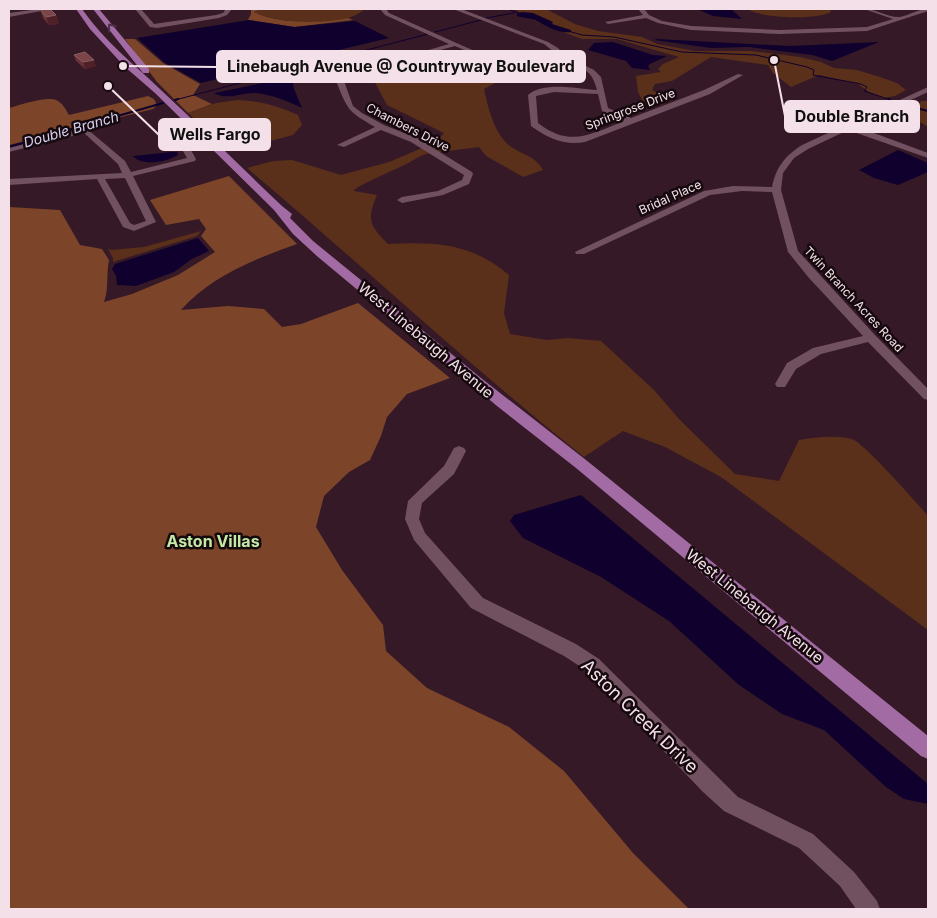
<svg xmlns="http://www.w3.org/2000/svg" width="937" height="918" font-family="Inter,sans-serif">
<rect width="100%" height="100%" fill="#351927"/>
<!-- green -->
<g fill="#5a301a">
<path d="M 260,9 L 365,9 C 343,29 279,24 254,12 Z"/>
<path d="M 514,9 L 546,9 L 575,24 L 598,31 L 642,37 L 657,44 L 695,51 L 751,51 L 800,57 L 821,62 L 834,68 L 857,70 L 880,77 L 897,83 L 906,90 L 895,96 L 883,98 L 869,92 L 858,84 L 819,75 L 791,87 L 773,73 L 768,65 L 711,57 L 672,81 L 655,84 L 652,90 L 667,98 L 662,105 L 645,106 L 638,92 L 636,76 L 661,72 L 658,69 L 663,64 L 679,57 L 617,39 L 582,39 L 544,25 Z"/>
<path d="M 748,9 L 830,9 L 831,12 C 817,20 761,19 748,9 Z"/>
<path d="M 372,69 L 458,83 L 493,77 L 499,81 L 484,89 C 488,108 495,137 513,148 C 525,156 535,156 543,170 L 523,177 L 486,156 L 479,147 L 440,152 L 427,145 L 439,139 L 444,133 L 387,105 L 372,77 Z"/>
<path d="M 238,100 C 260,101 278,106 298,115 L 302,125 L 293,135 L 270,141 L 220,144 L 188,113 L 216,103 Z"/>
<path d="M 921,101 L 928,101 L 928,127 L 920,122 L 917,110 Z"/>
<path d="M 422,148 L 431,153 C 420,154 412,162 402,166 C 385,174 370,180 355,189 L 354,191 L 377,195 C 366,220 370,226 388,244 C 435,242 472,243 509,275 L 504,313 L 510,334 L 547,340 L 568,338 L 601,341 L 655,391 L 679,419 L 735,474 L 779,481 L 799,440 C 816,437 834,435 852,439 C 864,443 917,503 928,516 L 928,630 L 721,477 L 665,447 L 623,431 L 584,457 C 468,365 360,263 247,168 L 273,161 L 292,160 L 341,175 L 389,162 Z"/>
<path d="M 201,231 L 197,236 L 113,262 L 113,258 L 108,249 L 111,250 L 144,247 Z"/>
</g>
<!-- forest -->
<g fill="#7c4529">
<path d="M 251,9 L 260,9 L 254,12 C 278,24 322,24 348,18 L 353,20 L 295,27 L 248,20 L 251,14 Z"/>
<path d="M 125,39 L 135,39 L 163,63 L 200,84 L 193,95 L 212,104 L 188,113 L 157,82 Z"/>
<path d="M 148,96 L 154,99 L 157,105 L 153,109 L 9,145 L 9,108 C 20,105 46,96 56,100 C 63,103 66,110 69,115 Z"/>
<path d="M 229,176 L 297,244 C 255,259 211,276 181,310 L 228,306 L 264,309 L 282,327 L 301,324 L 358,303 L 450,378 L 407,394 L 387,417 L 381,436 L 370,460 L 349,472 L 324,496 L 316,527 L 342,570 L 383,625 L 386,651 L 427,688 L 509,727 L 564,771 L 633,853 L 689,909 L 9,909 L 9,207 L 60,210 L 80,245 L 102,249 L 109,260 C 106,274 109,290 104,302 L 132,294 L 178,275 L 215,252 L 201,236 L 206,229 L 199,219 L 166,225 L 150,200 Z"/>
</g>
<!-- water -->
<g fill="#10002d">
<path d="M 697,9 L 731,9 L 742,19 L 713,16 Z"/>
<path d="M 522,12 L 533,13 L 553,22 L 552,24 L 571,30 L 571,32 C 559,34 546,26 537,21 C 533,18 523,18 517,16 L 517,14 Z"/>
<path d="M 249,20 L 294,27 L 355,21 L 389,38 L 201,83 L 165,63 L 137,38 Z"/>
<path d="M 657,39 L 790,46 L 879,42 L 832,61 L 812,55 L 749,47 L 711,48 L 654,40 Z"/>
<path d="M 613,42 L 653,55 L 667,56 L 650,64 L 648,66 L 650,70 L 632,68 L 626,61 L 588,50 L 594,43 Z"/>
<path d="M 292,77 L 294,89 L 302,108 C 288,101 273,95 256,93 C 242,92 227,101 214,93 Z"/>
<path d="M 898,150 L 928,163 L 928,172 L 898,185 L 874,178 L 859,170 Z"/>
<path d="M 171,152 L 177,152 L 178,155 C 166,162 143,167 133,156 Z"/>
<path d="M 198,238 L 209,251 L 192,259 L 174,272 L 136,286 L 117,285 L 116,276 L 112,269 L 115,264 Z"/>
<path d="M 581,495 L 928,784 L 928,804 L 904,799 L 886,787 L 824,730 L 782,714 L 739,685 L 669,621 L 601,577 L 523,538 L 510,521 L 514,515 Z"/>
</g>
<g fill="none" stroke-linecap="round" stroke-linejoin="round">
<!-- stream-far1 -->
<g stroke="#10002d" stroke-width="1">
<path d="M 508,9 L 520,14"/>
<path d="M 486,18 L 514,13"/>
<path d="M 568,31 L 582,35 L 614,37 L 682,52 L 756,55 L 807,67 L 814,70 L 813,75 L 861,84 L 867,87 L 864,91 L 891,100"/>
<path d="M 435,32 L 481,20"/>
<path d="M 175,100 L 428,34"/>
</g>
<!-- stream -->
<g stroke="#10002d" stroke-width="2">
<path d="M 889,99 L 893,102"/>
<path d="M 175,100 L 178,99"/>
<path d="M 899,107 L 913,107 L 928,111"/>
<path d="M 9,147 L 163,103"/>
</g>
<!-- minor -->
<g fill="#715160" fill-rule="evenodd">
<path d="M 39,9 L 52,9 L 9,17 L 9,13 Z"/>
<path d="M 135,9 L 141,9 L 154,24 L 216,15 L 223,13 L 226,9 L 232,9 L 227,15 L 219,18 L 157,28 L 150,27 Z"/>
<path d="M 380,9 L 386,9 L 389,13 L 497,61 L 468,76 L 464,76 L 464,74 L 489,61 L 455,46 L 353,74 L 345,78 L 344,81 L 353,106 L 362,113 L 384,125 L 417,138 L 472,172 L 473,174 L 469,184 L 443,195 L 402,203 L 397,200 L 402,197 L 438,191 L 462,180 L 464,175 L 411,142 L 381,130 L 344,147 L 337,145 L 375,127 C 347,111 348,110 336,81 L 340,76 L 449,44 L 385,15 Z"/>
<path d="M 453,9 L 461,9 L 548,42 L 558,48 L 564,55 L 594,70 L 601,77 L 608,108 L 631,118 L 704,90 L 738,74 L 743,75 L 710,94 L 585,142 C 565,146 547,138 531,126 L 528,95 C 544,81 577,89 597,90 C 590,62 577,72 559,57 C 554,53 550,48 544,44 ZM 554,92 L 598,94 L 602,111 L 624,121 C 591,134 570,148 538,123 L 536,96 Z"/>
<path d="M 638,9 L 644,9 L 649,15 L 662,21 L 691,26 L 780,30 L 867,27 L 893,19 L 864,9 C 876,9 889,18 900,17 C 910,15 918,9 928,9 L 928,11 L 867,31 L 780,34 L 691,30 L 658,23 L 646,18 L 608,24 L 605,22 L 643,15 Z"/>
<path d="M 928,87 L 928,92 L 855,126 L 928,153 L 928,158 L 848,130 L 808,149 L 794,158 L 783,173 L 781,190 L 798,251 L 875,335 L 928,389 L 928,400 L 924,399 L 868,342 L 821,354 L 796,369 L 785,387 L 777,387 L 775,384 L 787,363 L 813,348 L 863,336 L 809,278 L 788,252 L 772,192 L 742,191 L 710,195 L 584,254 L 576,254 L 575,252 L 704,191 L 733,186 L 772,187 C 776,167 785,156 802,145 Z"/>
<path d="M 86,128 L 125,161 L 131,172 L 187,158 L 179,144 L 180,142 L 205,135 L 209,137 L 188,145 L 196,159 L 195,161 L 133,176 L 156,222 L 134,231 L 123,227 L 97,179 L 9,185 L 9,179 L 122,173 L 118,164 L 84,133 L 9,152 L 9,148 ZM 125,178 L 146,221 L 134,225 L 130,223 L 105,179 Z"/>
<path d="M 459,446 L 464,448 L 466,451 L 454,474 L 422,503 L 419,519 L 425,533 L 483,598 L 576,644 L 599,659 L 738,797 L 813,834 L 854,872 L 877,901 L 880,909 L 856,909 L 840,886 L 799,848 L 724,811 L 703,792 L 587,671 L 564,656 L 471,608 L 414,540 L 405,519 L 408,501 L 444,466 L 454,448 Z"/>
</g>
<!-- major -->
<g fill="#a36ba4" fill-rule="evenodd">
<path d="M 76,9 L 82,9 C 104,41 134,64 162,91 C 203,129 242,168 282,206 L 292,214 L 290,218 L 313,241 L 481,378 L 586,460 L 928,736 L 928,759 L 921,756 L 576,468 L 497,406 L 318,257 L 293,234 L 274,210 L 155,93 L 125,67 L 90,29 Z"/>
<path d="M 93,9 L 99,9 L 149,69 L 149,73 L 143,73 Z"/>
</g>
</g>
<!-- wall -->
<g fill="#6a3236">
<path d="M 40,9 L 56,15 L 59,24 L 49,25 L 43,18 Z"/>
<path d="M 74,55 L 96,66 L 85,69 L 76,61 Z"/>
</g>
<!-- shaded-wall -->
<g fill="#4f2028">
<path d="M 56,15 L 59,24 L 49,25 L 46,17 Z"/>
<path d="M 94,60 L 96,66 L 85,69 L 83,62 Z"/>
</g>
<!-- building -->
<g fill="#794549" stroke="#8c5d62">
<path d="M 40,9 L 50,9 L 56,15 L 46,17 Z"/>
<path d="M 85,52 L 94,60 L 83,62 L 74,55 Z"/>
</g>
<!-- one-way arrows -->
<defs><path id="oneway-chevron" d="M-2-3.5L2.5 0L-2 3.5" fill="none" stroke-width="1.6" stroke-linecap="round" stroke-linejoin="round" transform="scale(1.25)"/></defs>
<use stroke="#4e304a" href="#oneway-chevron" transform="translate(111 27) rotate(-128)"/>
<g text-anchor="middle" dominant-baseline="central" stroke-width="5" stroke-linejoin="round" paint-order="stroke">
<!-- far-street labels -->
<g font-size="12" fill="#f4e0e8" stroke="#15090e">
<text transform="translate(630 109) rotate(-21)">Springrose Drive</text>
<text transform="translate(408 127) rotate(27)">Chambers Drive</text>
<text transform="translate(670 197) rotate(-24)">Bridal Place</text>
<text transform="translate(854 299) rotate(47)">Twin Branch Acres Road</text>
</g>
<!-- far-water labels -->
<g font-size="14" font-style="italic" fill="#d6d1f3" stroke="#15090e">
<text transform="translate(71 129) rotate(-16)">Double Branch</text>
</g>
<!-- street labels -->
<g font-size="15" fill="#f4e0e8" stroke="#15090e">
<text transform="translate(426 340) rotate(40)">West Linebaugh Avenue</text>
<text transform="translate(755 606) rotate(39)">West Linebaugh Avenue</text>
</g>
<!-- neighbourhood labels -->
<g font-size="16" font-weight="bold" fill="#c3eba6" stroke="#15090e">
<text x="213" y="541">Aston Villas</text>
</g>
<!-- near-street labels -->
<g font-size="18" fill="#f4e0e8" stroke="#15090e">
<text transform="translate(640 716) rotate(44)">Aston Creek Drive</text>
</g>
</g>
<!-- callouts -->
<path fill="none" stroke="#f4e0e8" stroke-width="2" d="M123 66L217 67M774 60L785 116M108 86L159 135"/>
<g fill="#f4e0e8" stroke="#15090e" stroke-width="2">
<circle cx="123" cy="66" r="5"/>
<circle cx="774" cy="60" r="5"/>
<circle cx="108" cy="86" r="5"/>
</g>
<g fill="#f4e0e8" stroke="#f4e0e8" stroke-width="2">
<rect x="217" y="51" width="368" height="31" rx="5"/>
<rect x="785" y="101" width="134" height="31" rx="5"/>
<rect x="159" y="119" width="111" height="31" rx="5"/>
</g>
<g font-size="16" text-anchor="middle" font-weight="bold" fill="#111">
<text x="401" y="72">Linebaugh Avenue @ Countryway Boulevard</text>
<text x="852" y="122">Double Branch</text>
<text x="215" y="140">Wells Fargo</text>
</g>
<!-- border -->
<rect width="937" height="918" fill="none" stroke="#f4e0e8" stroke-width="20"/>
</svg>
